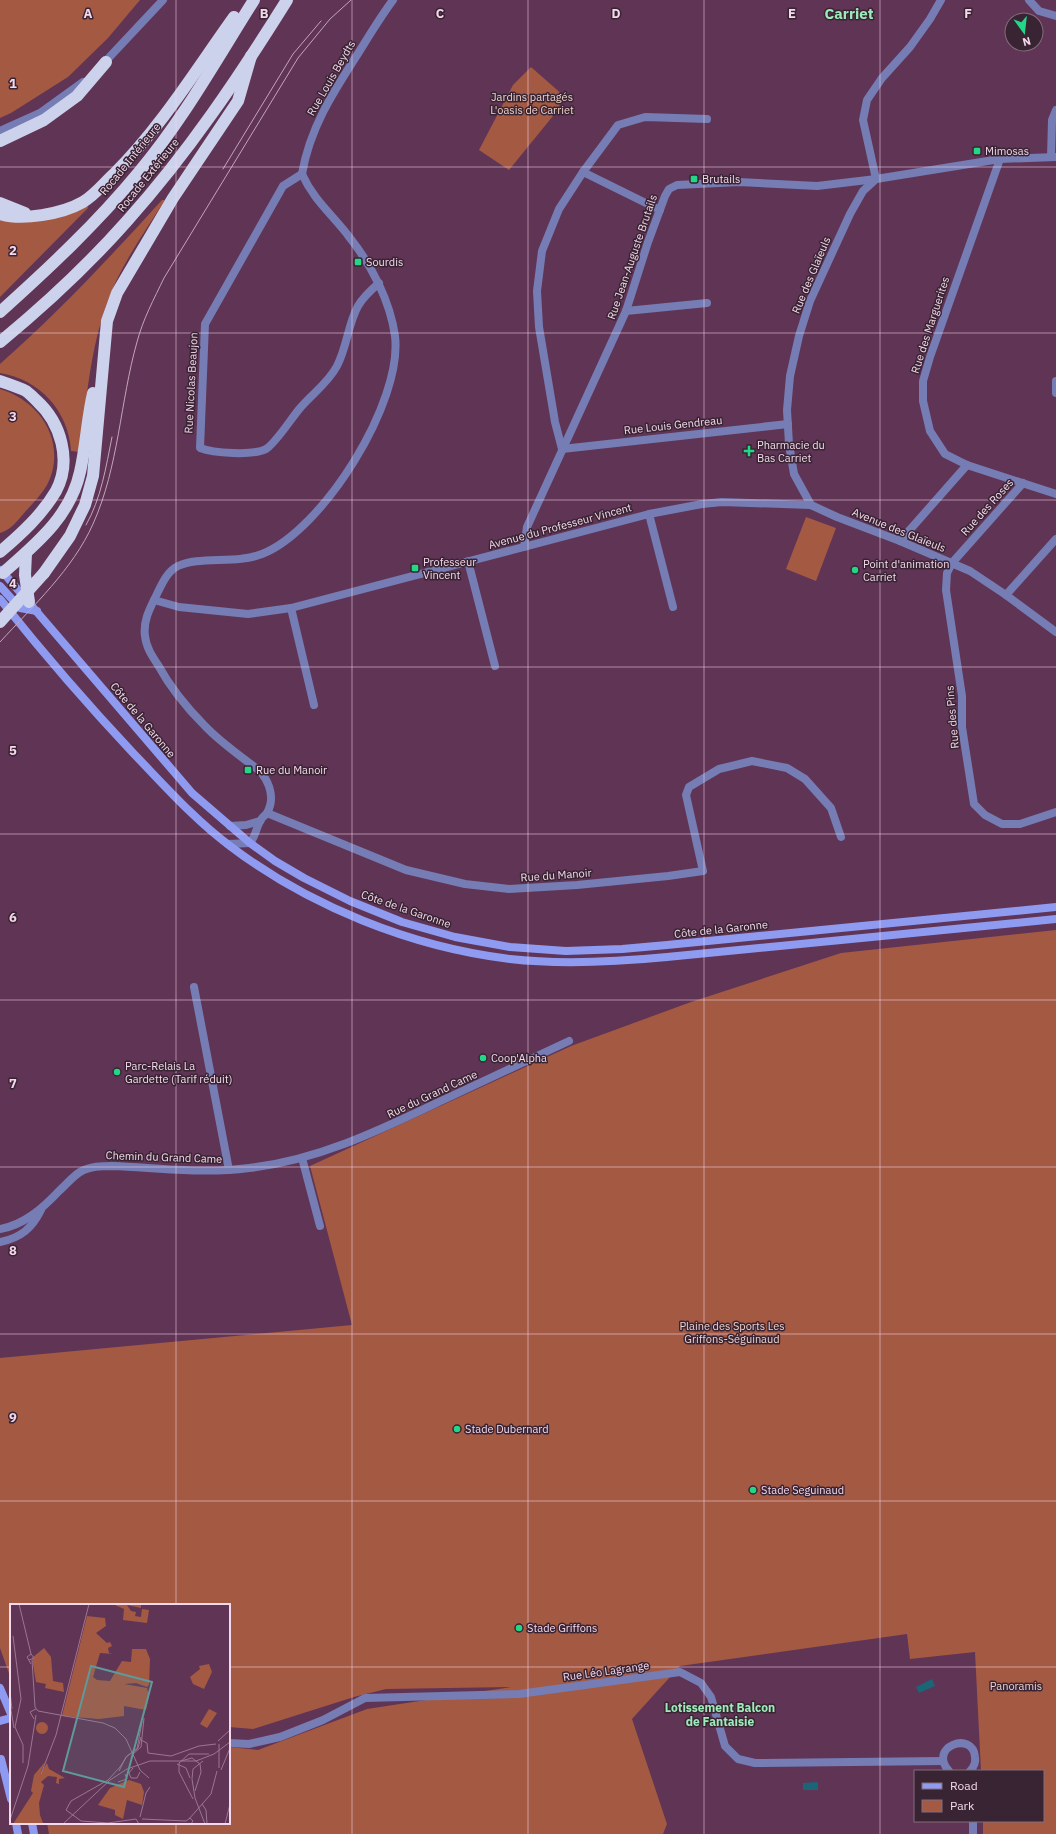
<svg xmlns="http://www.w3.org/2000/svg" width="1056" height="1834" font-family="'IBM Plex Sans',sans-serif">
<rect width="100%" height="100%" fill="#603455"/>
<!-- green -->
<g fill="#a45943">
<path d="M 0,0 L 140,0 L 108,38 L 68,77 L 11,113 L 0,118 Z"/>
<path d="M 531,67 L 564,96 L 557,111 L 509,170 L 479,150 L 513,85 Z"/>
<path d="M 162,200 L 165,200 C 144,233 120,266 107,303 C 90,350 86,403 80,452 L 71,451 C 69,411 39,379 0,373 L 0,364 C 58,313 110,257 162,200 Z"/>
<path d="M 87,205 L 88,208 L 0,297 L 0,219 C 30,228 58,214 87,205 Z"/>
<path d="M 0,389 C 41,401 68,444 47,485 C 41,495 33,503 25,512 C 18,520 11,530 0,533 Z"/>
<path d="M 806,517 L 836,528 L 816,581 L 786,569 Z"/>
<path d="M 1056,930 L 1056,1834 L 983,1834 L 983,1821 L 1043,1821 L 1043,1771 L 981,1771 L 975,1652 L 910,1659 L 907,1634 L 680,1666 L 632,1719 L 667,1824 L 663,1834 L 49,1834 L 47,1823 L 229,1823 L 229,1747 L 258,1750 L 367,1709 L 511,1687 L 386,1689 L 354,1697 L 253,1729 L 229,1727 L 229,1605 L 11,1605 L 11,1679 L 0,1648 L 0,1358 L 352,1325 L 310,1166 L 571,1046 L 691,1002 L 841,953 Z"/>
</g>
<!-- water -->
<g fill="#1a6576">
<path d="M 932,1679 L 935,1686 L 919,1693 L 916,1687 Z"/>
<path d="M 818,1782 L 818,1790 L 803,1790 L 803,1783 Z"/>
</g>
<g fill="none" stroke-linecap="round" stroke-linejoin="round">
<!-- street -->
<g stroke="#757db4" stroke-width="8">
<path d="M 1029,0 L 1039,11 L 1056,16"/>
<path d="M 102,65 L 163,0"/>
<path d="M 707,119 L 645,117 L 618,125 L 583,172 L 559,209 L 542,251 L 537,291 L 539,327 L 555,422 L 562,449 L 788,424"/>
<path d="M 0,131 L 40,113 L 83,82"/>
<path d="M 1051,157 L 1052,120 L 1056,110"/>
<path d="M 1000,159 L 930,357 L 923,381 L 923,401 L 930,431 L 945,454 L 967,465 L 1056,494"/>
<path d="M 583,172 L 660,210"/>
<path d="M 302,174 L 283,186 L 205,324 L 200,448 C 213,453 253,456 266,449 C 276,443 292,417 301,407 C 313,393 328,383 337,366 C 347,347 348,324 358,306 C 363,297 371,290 379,283"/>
<path d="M 302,174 C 310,127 334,91 359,52 C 370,34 381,16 393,0"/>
<path d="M 876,179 L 863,120 L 867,100 L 882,78 L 910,47 L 930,19 L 941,0"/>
<path d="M 626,311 L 707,303"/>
<path d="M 1056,381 L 1056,393"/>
<path d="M 1023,483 L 952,563 L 947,573 L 946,590 L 962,696 L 962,727 L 974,804 L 985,815 L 1002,824 L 1020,824 L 1056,812"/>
<path d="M 811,505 L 794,474 L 789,444 L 787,410 L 790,376 L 799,336 L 810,301 L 850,214 L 863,191 L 876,179"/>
<path d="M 649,514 L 673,607"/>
<path d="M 900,541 L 967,465"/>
<path d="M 524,547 L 527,527 L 626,311 L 648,242 L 665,196 L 669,189 L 677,185 L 739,182 L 817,186 L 876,179 L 1000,159 L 1056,157"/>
<path d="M 468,561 L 495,666"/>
<path d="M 1006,595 L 1056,539"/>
<path d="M 154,600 L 179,607 L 248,614 L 291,608 L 649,514 L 702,504 L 722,502 L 811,505 L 837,517 L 900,541 L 970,571 L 1006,595 L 1056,632"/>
<path d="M 291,608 L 314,705"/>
<path d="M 267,813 L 406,870 L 465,884 L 509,889 L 577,885 L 668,876 L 703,871 L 686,795 L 689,787 L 719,769 L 752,761 L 787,768 L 805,779 L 831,808 L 841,837"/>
<path d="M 230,826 L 246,825 L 260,821"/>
<path d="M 228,844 L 250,843 C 256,836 256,827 261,820 C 262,817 265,816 267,813 C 275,799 270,784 261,772 C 242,757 221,743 205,726 C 187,708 170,687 158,665 C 152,656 146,647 145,636 C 143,622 149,610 155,598 C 161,586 166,572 178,566 C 199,556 237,564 262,554 C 323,530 403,402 395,336 C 390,301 372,266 350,238 C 333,215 314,201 302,174"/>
<path d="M 194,987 L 229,1170"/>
<path d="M 302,1158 L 320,1226"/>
<path d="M 0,1229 C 24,1225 43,1208 59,1191 C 66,1185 72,1177 80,1172 C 90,1166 102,1166 113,1166 C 159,1168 203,1174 249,1168 C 319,1160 380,1130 443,1100 C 485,1080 527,1061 569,1041"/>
<path d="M 0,1242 C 21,1238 32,1228 41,1210"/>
<path d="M 229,1743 L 249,1744 L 280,1737 L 323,1720 L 365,1698 L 519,1694 L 680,1672 L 701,1683 L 711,1697 L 725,1746 L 738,1759 L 755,1763 L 943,1761"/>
<path d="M 949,1771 C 927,1747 973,1730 975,1757 C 976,1763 974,1767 970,1771"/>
<path d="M 973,1834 L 973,1821"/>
</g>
<!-- secondary -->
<g stroke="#8f9bf1" stroke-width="8">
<path d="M 1,570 L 192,793 L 250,843 L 275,861 L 304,878 L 350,901 L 402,922 L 455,937 L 510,947 L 566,951 L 622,949 L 667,945 L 1056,907"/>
<path d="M 0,586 L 20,608 L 37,611"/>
<path d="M 0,599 C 43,653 87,704 134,754 C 165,786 194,819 230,846 C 309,906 411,947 510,959 C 562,965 615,962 667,957 L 1056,919"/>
<path d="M 0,1688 L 11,1714"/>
<path d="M 0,1721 L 11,1718"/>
<path d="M 1,1759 L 11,1799"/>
<path d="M 16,1823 L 18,1834"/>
<path d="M 32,1823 L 34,1834"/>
</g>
<!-- highway -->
<g stroke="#ccd2ec" stroke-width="12">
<path d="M 0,141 L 44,120 L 77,96 L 106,62"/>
<path d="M 0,203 L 25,213"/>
<path d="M 0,214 C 22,221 62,214 83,202 C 95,195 104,183 114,174 C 161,127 196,70 234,17"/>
<path d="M 0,312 C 49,268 97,223 139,172 C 183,120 218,57 254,0"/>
<path d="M 0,342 C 45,305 88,265 127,221 C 188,153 239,77 287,0"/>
<path d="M 0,381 C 8,384 18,387 26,391 C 30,394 34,398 37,401 C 61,423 72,461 56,491 C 42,515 21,534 0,552"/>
<path d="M 26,553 L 25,575 L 29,602"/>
<path d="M 3,573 C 36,544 70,517 80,472 C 86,446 87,419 93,393"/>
<path d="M 44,573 L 70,536 L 85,505 L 93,476 L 107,321 L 117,293 L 173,198 L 238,101 L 251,56"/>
</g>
<!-- tram -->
<g stroke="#c4a4bb" stroke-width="1">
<path d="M 223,169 L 293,54 L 321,21"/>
<path d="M 86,525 C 101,499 106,467 112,437"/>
<path d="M 0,642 C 33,606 73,569 93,524 C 119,466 120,402 137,342 C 143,319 154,299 164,278 L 298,58 L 330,19 L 351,0"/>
</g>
<!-- highway-bridge -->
<path stroke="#ccd2ec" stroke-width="12" d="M 0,622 L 44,573"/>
</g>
<!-- grid -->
<path fill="none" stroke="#f4d9ec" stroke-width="1" stroke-opacity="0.55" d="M 176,0 L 176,1605M 352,0 L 352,1834M 528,0 L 528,1834M 704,0 L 704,1834M 880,0 L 880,1834M 0,167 L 1056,167M 0,333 L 1056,333M 0,500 L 1056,500M 0,667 L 1056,667M 0,834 L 1056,834M 0,1000 L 1056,1000M 0,1167 L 1056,1167M 0,1334 L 1056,1334M 0,1501 L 1056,1501M 0,1667 L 11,1667M 229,1667 L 1056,1667M 176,1823 L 176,1834"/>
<!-- markers -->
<g fill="#22d887" stroke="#392433" stroke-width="1.5">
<rect x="973" y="147" width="8" height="8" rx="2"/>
<rect x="690" y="175" width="8" height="8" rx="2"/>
<rect x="354" y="258" width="8" height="8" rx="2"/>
<path d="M747 445h4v4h4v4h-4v4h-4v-4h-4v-4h4z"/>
<rect x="411" y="564" width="8" height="8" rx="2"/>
<circle cx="855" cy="570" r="4"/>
<rect x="244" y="766" width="8" height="8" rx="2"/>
<circle cx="483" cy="1058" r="4"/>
<circle cx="117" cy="1072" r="4"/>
<circle cx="457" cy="1429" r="4"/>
<circle cx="753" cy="1490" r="4"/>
<circle cx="519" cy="1628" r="4"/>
</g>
<g text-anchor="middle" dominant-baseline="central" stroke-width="3" stroke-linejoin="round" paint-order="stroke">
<!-- street labels -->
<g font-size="11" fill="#f4d9ec" stroke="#392433">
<text transform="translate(331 78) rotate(-60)">Rue Louis Beydts</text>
<text transform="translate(130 159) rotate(-51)">Rocade Intérieure</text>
<text transform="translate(148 175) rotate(-51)">Rocade Extérieure</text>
<text transform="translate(632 257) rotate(-71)">Rue Jean-Auguste Brutails</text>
<text transform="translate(811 275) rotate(-67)">Rue des Glaïeuls</text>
<text transform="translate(930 325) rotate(-72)">Rue des Marguerites</text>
<text transform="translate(191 383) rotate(-87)">Rue Nicolas Beaujon</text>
<text transform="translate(673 425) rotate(-6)">Rue Louis Gendreau</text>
<text transform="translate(987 507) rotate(-48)">Rue des Roses</text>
<text transform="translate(560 526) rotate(-15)">Avenue du Professeur Vincent</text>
<text transform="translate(899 530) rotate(22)">Avenue des Glaïeuls</text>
<text transform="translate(952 717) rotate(-95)">Rue des Pins</text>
<text transform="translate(143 720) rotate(50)">Côte de la Garonne</text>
<text transform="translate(556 875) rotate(-4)">Rue du Manoir</text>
<text transform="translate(406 909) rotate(19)">Côte de la Garonne</text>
<text transform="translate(721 929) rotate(-6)">Côte de la Garonne</text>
<text transform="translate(432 1094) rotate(-25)">Rue du Grand Came</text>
<text transform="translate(164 1157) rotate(2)">Chemin du Grand Came</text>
<text transform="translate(606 1671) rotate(-8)">Rue Léo Lagrange</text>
</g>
<!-- park labels -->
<g font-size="11" fill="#edd3cc" stroke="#392433">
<text x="532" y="97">Jardins partagés<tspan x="532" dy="13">L'oasis de Carriet</tspan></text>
<text x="732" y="1326">Plaine des Sports Les<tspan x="732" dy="13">Griffons-Séguinaud</tspan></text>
<text x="1016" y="1686">Panoramis</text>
</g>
<!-- poi labels -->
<g font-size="11" fill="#f4d9ec" stroke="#392433" text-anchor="start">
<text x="985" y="151">Mimosas</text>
<text x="702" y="179">Brutails</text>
<text x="366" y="262">Sourdis</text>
<text x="757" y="445">Pharmacie du<tspan x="757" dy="13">Bas Carriet</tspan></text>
<text x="423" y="562">Professeur<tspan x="423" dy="13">Vincent</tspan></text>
<text x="863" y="564">Point d'animation<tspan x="863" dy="13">Carriet</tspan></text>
<text x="256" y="770">Rue du Manoir</text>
<text x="491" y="1058">Coop'Alpha</text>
<text x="125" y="1066">Parc-Relais La<tspan x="125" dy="13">Gardette (Tarif réduit)</tspan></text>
<text x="465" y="1429">Stade Dubernard</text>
<text x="761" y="1490">Stade Seguinaud</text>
<text x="527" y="1628">Stade Griffons</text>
</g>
<!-- neighbourhood labels -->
<g font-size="12" font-weight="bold" fill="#9eeabb" stroke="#392433">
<text x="720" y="1707">Lotissement Balcon<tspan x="720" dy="14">de Fantaisie</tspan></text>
</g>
<!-- district labels -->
<g font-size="15" font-weight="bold" fill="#9eeabb" stroke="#392433">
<text x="849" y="13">Carriet</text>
</g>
</g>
<!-- overview -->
<g transform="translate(10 1604)">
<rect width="220" height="220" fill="#603455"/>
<path d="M 131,0 L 131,4 L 117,1 L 121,7 L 126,8 L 125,12 L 131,13 L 132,5 L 139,6 L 137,19 L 113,16 L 114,5 L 105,1 ZM 77,12 L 95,14 L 96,22 L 86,29 L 97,39 L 100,38 L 102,42 L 98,44 L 99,49 L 103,50 L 90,49 L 83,73 L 87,76 L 100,77 L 112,57 L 121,58 L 122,45 L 136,45 L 140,55 L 139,81 L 137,83 L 126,79 L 114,80 L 137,84 L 139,92 L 136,106 L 114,102 L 114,112 L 89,115 L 52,112 ZM 34,44 L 41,53 L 43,77 L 53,79 L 54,88 L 35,84 L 36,80 L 26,78 L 22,54 ZM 199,60 L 202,68 L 194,85 L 183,80 L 180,73 L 190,65 L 189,62 ZM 199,105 L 207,109 L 197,124 L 190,120 ZM26 124a6 6 0 1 1 12 0a6 6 0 1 1-12 0ZM 35,158 L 30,170 L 37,159 L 39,165 L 55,174 L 49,175 L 49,180 L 46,179 L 47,173 L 38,172 L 31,178 L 34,181 L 29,199 L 30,211 L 33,219 L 41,220 L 3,220 L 23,189 L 21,187 L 24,171 ZM 119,176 L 131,180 L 134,188 L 132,201 L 117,196 L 113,215 L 105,211 L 105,206 L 88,201 L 100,184 Z" fill="#a45943"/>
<path fill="none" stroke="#9b7691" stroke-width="1" d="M 9,0 L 21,50M 3,32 L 11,95 L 5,123 L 13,141 L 13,159M 19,56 L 24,54 L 21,50 L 17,53 L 21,60M 22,56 L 25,103 L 28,107 L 93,119 L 105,124 L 116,135 L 130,166 L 139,174M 0,88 L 2,105M 0,100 L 4,124M 24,115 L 20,108 L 26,105M 131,136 L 137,139 L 138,149 L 161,152 L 189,142 L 206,140M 208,137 L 220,126M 209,140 L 209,164M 123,150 L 131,143 L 134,114M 171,157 L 182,154 L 190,160 L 191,168 L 185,187M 193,157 L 183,165 L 182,175 L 185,194 L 195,220M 167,160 L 176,164 L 180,174M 123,164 L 119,169 L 121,174 L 127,174 L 130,168M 211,166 L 220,144M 109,167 L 116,153 L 128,144 L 131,133M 31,170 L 46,131 L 79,0M 108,178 L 117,175 L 115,170M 183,195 L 169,168 L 169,159 L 179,150 L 199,150M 192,200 L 196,206 L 197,220M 130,213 L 136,189 L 140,183M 132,215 L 176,217 L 180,214 L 183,217 L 181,220M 179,215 L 201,190 L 207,167M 0,216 L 18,162 L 26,111M 53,220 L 100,176 L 117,165 L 140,157 L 186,157 L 204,150 L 220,138M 129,220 L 126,215 L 98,219 L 71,217 L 56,206 L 61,197 L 98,176 L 110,163 L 117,152 L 127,145 L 132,118M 215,220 L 220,200"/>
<path fill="#5f999a" fill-opacity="0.15" stroke="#5f999a" stroke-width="2" d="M 81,62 L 142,78 L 114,183 L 53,167 Z"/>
<rect width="220" height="220" fill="none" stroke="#f4d9ec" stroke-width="2"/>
</g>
<g font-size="13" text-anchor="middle" font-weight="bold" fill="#f4d9ec" stroke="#392433" stroke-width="3" stroke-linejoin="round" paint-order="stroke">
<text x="88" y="18">A</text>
<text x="264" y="18">B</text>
<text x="440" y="18">C</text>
<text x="616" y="18">D</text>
<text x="792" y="18">E</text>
<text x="968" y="18">F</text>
<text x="13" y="88">1</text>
<text x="13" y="255">2</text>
<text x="13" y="421">3</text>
<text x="13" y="588">4</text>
<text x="13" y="755">5</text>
<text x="13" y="922">6</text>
<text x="13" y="1088">7</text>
<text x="13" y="1255">8</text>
<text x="13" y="1422">9</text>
</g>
<!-- legend -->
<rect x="914" y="1770" width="130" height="52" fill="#392433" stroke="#846c7d"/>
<rect x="922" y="1783" width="20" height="6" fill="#8f9bf1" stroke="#846c7d"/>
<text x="950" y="1790" font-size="12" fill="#f4d9ec">Road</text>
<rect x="922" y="1800" width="20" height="12" fill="#a45943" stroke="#846c7d"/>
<text x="950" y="1810" font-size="12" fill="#f4d9ec">Park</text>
<!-- north arrow -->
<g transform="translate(1024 32) rotate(165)"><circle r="19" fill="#392433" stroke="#846c7d"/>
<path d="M0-3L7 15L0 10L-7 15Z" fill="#22d887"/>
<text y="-6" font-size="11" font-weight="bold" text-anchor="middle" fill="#f4d9ec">N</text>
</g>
</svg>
